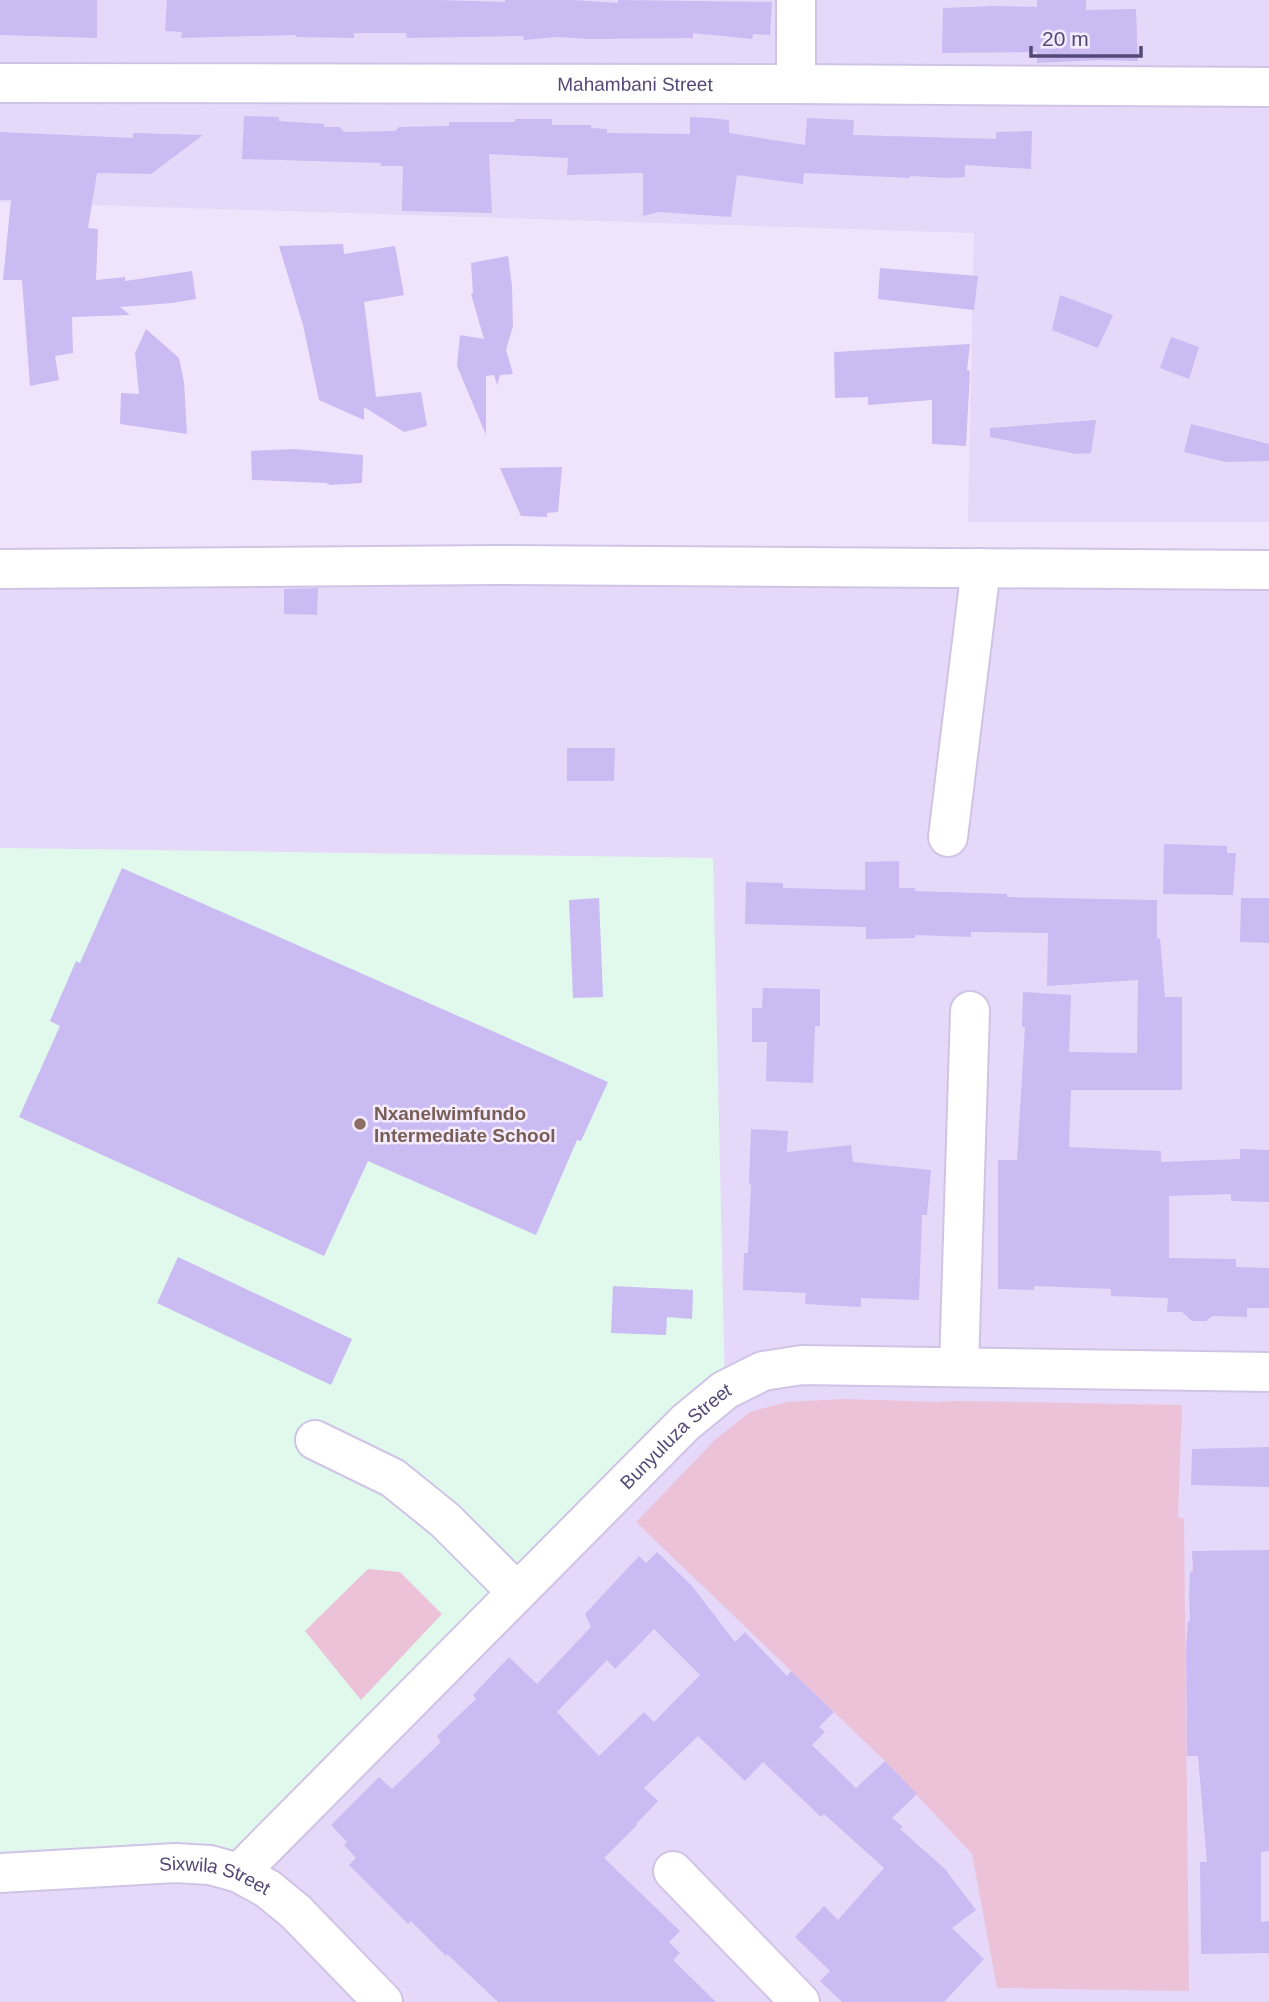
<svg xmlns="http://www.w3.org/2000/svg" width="1269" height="2002" font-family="Helvetica,sans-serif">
<rect width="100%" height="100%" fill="#f0e4fd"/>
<!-- residential -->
<g fill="#e6d8f9">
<path d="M 0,0 L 1269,0 L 1269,522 L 968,522 L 974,233 L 0,202 Z"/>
<path d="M 988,582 L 1269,583 L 1269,2002 L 0,2002 L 0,588 Z"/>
</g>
<!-- education -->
<path fill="#e1f9ed" d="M 0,848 L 713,858 L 725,1390 L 239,1873 L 0,1873 Z"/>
<!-- green -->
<g fill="#ebc2d8">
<path d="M 843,1399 L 937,1402 L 956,1401 L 1182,1405 L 1178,1517 L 1184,1519 L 1189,1991 L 997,1988 L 972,1854 L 885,1761 L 636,1522 L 716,1439 L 750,1412 L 786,1402 Z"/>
<path d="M 368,1569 L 400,1572 L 442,1614 L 361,1700 L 305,1631 Z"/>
</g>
<!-- building -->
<g fill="#cabbf3" fill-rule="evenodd">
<path d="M 0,0 L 97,0 L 97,38 L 0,35 Z"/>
<path d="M 167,0 L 436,0 L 505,2 L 505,0 L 574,0 L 618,3 L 618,0 L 772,2 L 770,35 L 753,34 L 752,39 L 693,33 L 693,38 L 591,39 L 557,37 L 524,40 L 523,36 L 407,38 L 406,33 L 354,33 L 354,38 L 296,37 L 296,35 L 181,38 L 182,32 L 165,31 Z"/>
<path d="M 1037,0 L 1086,0 L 1086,10 L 1136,9 L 1138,61 L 1099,60 L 1037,63 L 1037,52 L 942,53 L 943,8 L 995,6 L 1037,7 Z"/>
<path d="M 244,116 L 279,117 L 279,121 L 324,124 L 324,127 L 340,127 L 344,132 L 395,131 L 399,127 L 449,126 L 449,122 L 515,122 L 515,119 L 552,119 L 552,125 L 591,125 L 591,128 L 607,129 L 607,133 L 690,134 L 690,117 L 709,118 L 729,120 L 729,133 L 805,145 L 807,118 L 854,120 L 853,135 L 996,139 L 996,132 L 1032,131 L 1031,169 L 965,165 L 965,177 L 947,178 L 910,176 L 910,178 L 804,173 L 803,184 L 737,175 L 731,217 L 659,212 L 643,216 L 643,173 L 567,175 L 568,158 L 489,154 L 492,213 L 402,211 L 403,166 L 381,166 L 381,163 L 242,159 Z"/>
<path d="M 0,132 L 133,138 L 133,133 L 203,135 L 151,174 L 97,173 L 88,228 L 98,229 L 96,280 L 125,277 L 125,281 L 192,271 L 196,299 L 172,303 L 120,307 L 130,315 L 72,317 L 73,353 L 55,356 L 59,380 L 30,386 L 22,280 L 3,280 L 11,200 L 0,200 Z"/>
<path d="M 343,244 L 344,254 L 395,246 L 404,295 L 364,302 L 376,397 L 421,392 L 427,426 L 404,432 L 364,407 L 364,420 L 319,400 L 303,325 L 279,246 Z"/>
<path d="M 508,256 L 512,286 L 513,326 L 506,350 L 513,374 L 500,375 L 497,385 L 494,375 L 486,376 L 486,435 L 457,366 L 460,335 L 484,339 L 471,294 L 473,293 L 471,263 Z"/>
<path d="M 880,268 L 978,276 L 974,310 L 878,299 Z"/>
<path d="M 1060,295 L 1113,315 L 1098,348 L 1052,330 Z"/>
<path d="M 146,329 L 179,358 L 184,382 L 187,434 L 120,424 L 121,393 L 139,394 L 135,353 Z"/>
<path d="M 1171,337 L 1199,347 L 1189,379 L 1160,368 Z"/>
<path d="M 970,344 L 967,370 L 970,371 L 966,446 L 932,444 L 932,400 L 868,405 L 868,397 L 835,398 L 834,352 Z"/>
<path d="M 1096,420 L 1091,453 L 1076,454 L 990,437 L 990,428 Z"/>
<path d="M 1191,424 L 1269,444 L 1269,461 L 1226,462 L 1184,452 Z"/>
<path d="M 294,449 L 363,455 L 362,483 L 330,485 L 326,483 L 252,480 L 251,451 Z"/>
<path d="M 562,467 L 558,512 L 547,513 L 547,517 L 521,516 L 500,468 Z"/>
<path d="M 318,588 L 317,615 L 284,614 L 284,589 Z"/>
<path d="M 567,748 L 615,748 L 614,781 L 567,781 Z"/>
<path d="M 1164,844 L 1227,846 L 1227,853 L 1236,853 L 1233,895 L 1163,894 Z"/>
<path d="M 899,861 L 899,888 L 915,888 L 915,891 L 1007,894 L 1007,897 L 1157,900 L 1157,939 L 1160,938 L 1165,997 L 1182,997 L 1182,1090 L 1071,1090 L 1069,1147 L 1161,1151 L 1161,1162 L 1240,1159 L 1240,1149 L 1269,1150 L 1269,1202 L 1231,1201 L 1231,1194 L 1169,1196 L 1169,1258 L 1236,1259 L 1236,1267 L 1269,1268 L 1269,1308 L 1247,1308 L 1247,1317 L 1212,1316 L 1206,1321 L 1192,1321 L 1182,1312 L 1167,1312 L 1168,1298 L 1111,1296 L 1111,1289 L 1034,1286 L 1034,1290 L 998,1289 L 998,1160 L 1017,1160 L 1025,1027 L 1022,1027 L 1023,992 L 1071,995 L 1069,1052 L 1137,1053 L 1138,980 L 1047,986 L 1048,933 L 971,932 L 971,937 L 915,935 L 915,938 L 866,939 L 866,927 L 745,924 L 746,882 L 783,883 L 783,888 L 865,890 L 865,862 Z"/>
<path d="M 122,868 L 608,1082 L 581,1141 L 577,1140 L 536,1235 L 368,1161 L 324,1256 L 19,1117 L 60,1026 L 50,1021 L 76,961 L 80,963 Z"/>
<path d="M 599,898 L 603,997 L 573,998 L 569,900 Z"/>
<path d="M 1241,898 L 1269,898 L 1269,943 L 1240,942 Z"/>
<path d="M 763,988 L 820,989 L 820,1026 L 815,1026 L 813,1083 L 766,1081 L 767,1042 L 752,1042 L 752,1008 L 762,1008 Z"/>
<path d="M 751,1129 L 788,1131 L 787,1152 L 851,1145 L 853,1162 L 931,1170 L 927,1215 L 922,1215 L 919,1300 L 861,1298 L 861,1307 L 805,1304 L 806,1293 L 743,1290 L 744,1253 L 748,1253 L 751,1184 L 749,1184 Z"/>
<path d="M 178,1257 L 352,1339 L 331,1385 L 157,1303 Z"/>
<path d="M 613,1286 L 693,1290 L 692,1319 L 667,1317 L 666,1335 L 611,1333 Z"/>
<path d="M 1269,1447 L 1269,1487 L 1191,1485 L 1192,1449 Z"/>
<path d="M 1269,1550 L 1269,1851 L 1261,1852 L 1261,1922 L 1269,1921 L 1269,1953 L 1201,1954 L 1200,1862 L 1207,1862 L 1198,1756 L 1187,1756 L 1186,1646 L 1188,1621 L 1190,1621 L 1189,1595 L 1190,1572 L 1193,1571 L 1192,1551 Z"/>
<path d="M 657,1552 L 692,1586 L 735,1642 L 745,1632 L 787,1676 L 791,1671 L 834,1712 L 819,1727 L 825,1732 L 812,1745 L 856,1788 L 885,1761 L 917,1794 L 892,1818 L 903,1827 L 900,1829 L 945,1869 L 976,1910 L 952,1928 L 984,1959 L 944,2002 L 842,2002 L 820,1981 L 830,1971 L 795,1937 L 824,1906 L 838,1920 L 884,1868 L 824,1814 L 821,1817 L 763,1762 L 745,1781 L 698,1736 L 644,1788 L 658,1801 L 636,1824 L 637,1825 L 604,1858 L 680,1931 L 669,1942 L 680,1953 L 673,1960 L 716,2002 L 498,2002 L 447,1954 L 446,1956 L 411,1921 L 408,1924 L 349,1865 L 356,1858 L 344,1845 L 347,1842 L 331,1825 L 379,1777 L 392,1789 L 441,1742 L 437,1736 L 476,1699 L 473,1695 L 509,1657 L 537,1684 L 591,1627 L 585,1614 L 639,1556 L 646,1563 ZM 654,1629 L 700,1675 L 654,1722 L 644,1712 L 599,1756 L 557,1712 L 607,1660 L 615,1669 Z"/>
</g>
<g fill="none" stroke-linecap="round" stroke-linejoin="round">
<defs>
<g id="minor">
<path id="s1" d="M 0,83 L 796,84 L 1269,87"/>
<path d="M 796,84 L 796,0"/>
<path d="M 0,569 L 494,565 L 1269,570"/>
<path d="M 948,837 L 981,568"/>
<path d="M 959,1367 L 970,1011"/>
<path d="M 315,1440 L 393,1478 L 445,1520 L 517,1592"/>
<path d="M 673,1871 L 800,2002"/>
<path id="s2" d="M 0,1873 L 175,1863 L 210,1865 L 239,1873 L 268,1889 L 296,1912 L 383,2002"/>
<path id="s3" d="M 239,1873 L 685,1423 L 725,1390 L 763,1371 L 802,1365 L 1269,1372"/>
</g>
</defs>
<!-- minor casing -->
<use href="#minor" stroke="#d0c4e6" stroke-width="42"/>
<!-- minor -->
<use href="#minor" stroke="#fff" stroke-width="38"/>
</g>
<!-- markers -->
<circle fill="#8d6e63" stroke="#f4ebff" stroke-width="2.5" cx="360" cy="1124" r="7"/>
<g text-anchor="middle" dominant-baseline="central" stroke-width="5" stroke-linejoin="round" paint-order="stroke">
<!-- street labels -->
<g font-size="19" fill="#534976" stroke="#f4ebff">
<text stroke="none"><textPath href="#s1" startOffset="635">Mahambani Street</textPath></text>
<text stroke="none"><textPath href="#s3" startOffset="618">Bunyuluza Street</textPath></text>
<text stroke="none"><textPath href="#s2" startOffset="217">Sixwila Street</textPath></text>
</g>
<!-- education labels -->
<g font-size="19" font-weight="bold" fill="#785e54" stroke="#f4ebff" text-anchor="start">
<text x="374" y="1113">Nxanelwimfundo<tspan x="374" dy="22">Intermediate School</tspan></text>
</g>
</g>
<!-- scale -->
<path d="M1031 46v10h110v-10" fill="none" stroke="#534976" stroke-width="3.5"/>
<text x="1042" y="46" font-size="21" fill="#534976" stroke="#f4ebff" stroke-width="5" paint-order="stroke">20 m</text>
</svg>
